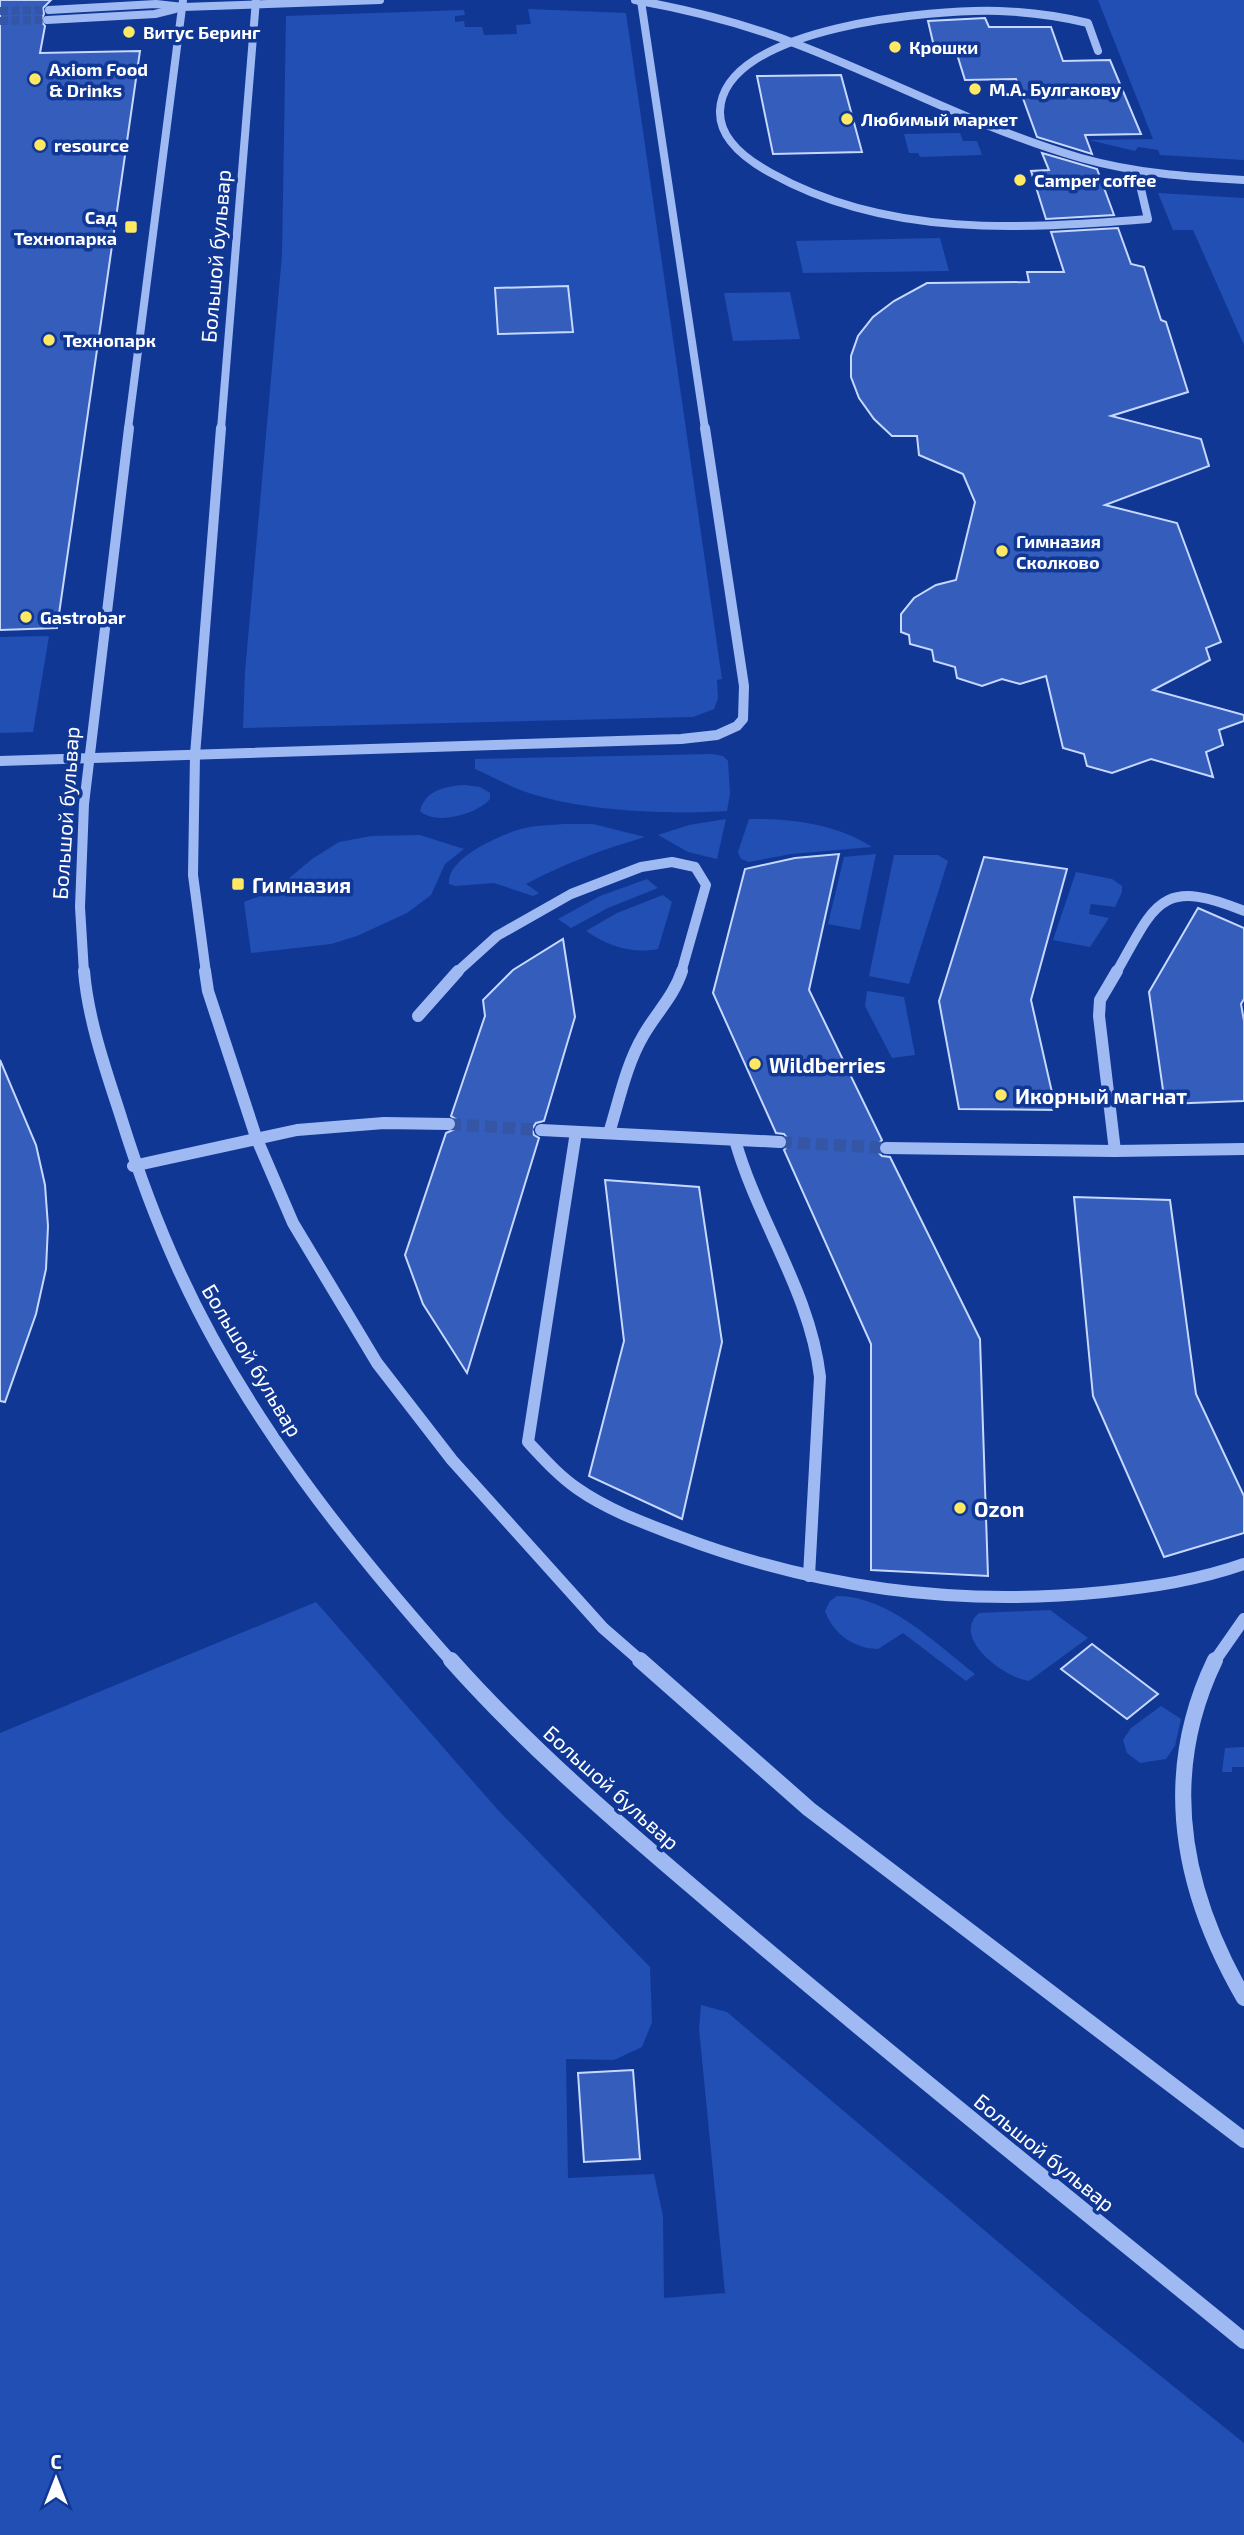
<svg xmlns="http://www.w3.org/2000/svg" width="1244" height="2535" font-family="'Exo 2',sans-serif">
<rect width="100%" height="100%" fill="#113795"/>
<!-- green -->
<g fill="#224fb4">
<path d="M 1098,0 L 1244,0 L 1244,160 L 1160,155 L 1158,150 L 1138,147 L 1135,151 L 1089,140 L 1153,139 Z"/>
<path d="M 528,9 L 626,13 L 722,679 L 717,680 L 718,698 L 714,709 L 693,717 L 243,728 L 245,672 L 282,255 L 286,16 L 464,10 L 465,15 L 455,16 L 455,22 L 464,21 L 465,27 L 482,27 L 484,35 L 517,34 L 516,25 L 531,24 Z"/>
<path d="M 960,133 L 963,141 L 977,141 L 982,155 L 920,157 L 918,153 L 909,153 L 904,134 Z"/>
<path d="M 1158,193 L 1244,198 L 1244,345 L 1193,230 L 1173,230 Z"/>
<path d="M 940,238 L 949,271 L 803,273 L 796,241 Z"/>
<path d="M 790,292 L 800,339 L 733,341 L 724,293 Z"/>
<path d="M 49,636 L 33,732 L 0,733 L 0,637 Z"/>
<path d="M 712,754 L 723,756 L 728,761 L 730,794 L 727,811 C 669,815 584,811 529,793 C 510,787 493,777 475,769 L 475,759 Z"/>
<path d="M 465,785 L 480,787 L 490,793 L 490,799 C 477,814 436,826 420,811 C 425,790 446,786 465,785 Z"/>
<path d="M 726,819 L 717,859 L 688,852 L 658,835 L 689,825 Z"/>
<path d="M 749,819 C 790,818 837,824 872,847 L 791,854 L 749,862 L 741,859 L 738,852 Z"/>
<path d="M 565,824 L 593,824 L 645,837 C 604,849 563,864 526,884 L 539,893 L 533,896 L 494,883 L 455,886 L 449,884 C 446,858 500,835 521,829 C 535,825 550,825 565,824 Z"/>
<path d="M 420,835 L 464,849 L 445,864 L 431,895 L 407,913 L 357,936 L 331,944 L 251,953 L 244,902 L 275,890 L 312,859 L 339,842 L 371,836 Z"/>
<path d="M 876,854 L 860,930 L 828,924 L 844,857 Z"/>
<path d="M 894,855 L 938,855 L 948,861 L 909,984 L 869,976 Z"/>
<path d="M 1076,872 L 1112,879 L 1122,886 L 1122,892 L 1115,907 L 1091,904 L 1089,914 L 1109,918 L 1090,947 L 1053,940 Z"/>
<path d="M 647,879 L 658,888 L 608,908 L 571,928 L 558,919 L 600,896 Z"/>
<path d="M 663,895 L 672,902 L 658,949 C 631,954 608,946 586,931 L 617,913 Z"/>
<path d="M 867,991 L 904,997 L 915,1055 L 892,1058 L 865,1006 Z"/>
<path d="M 837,1596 C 889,1596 936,1644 975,1674 L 966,1681 L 903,1633 L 878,1649 C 855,1649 833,1634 825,1611 L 830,1601 Z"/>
<path d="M 316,1602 L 497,1809 L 650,1967 L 652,2022 L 642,2047 L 614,2060 L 566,2059 L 568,2178 L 654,2174 L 663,2216 L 664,2298 L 725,2293 L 699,2029 L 701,2005 L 727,2012 L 1076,2308 L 1244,2443 L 1244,2535 L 0,2535 L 0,1733 Z"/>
<path d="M 1050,1610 L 1088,1638 L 1029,1681 C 1005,1678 950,1638 979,1613 Z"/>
<path d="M 1161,1706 L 1181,1719 L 1175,1746 L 1166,1759 L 1140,1763 L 1127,1753 L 1123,1740 L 1131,1728 Z"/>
<path d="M 1244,1747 L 1244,1767 L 1232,1767 L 1232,1772 L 1222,1772 L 1225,1748 Z"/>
</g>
<!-- building -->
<g fill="#345dbc" stroke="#c7d8fe" stroke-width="2">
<path d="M 0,0 L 51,0 L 43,8 L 44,14 L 41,21 L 45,26 L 40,53 L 140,51 L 57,628 L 0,630 Z"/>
<path d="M 985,18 L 989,27 L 1051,27 L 1063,61 L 1110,60 L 1141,134 L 1085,135 L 1092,154 L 1037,137 L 1016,79 L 965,80 L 956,51 L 935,51 L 928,21 Z"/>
<path d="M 841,75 L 862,152 L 773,154 L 757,76 Z"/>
<path d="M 1042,153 L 1097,169 L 1114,215 L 1046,219 L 1031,171 L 1049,170 Z"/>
<path d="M 1118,228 L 1131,264 L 1144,267 L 1161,320 L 1166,322 L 1188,392 L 1111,416 L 1201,439 L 1209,466 L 1105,505 L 1177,523 L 1221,642 L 1206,648 L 1210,660 L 1153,690 L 1244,715 L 1244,721 L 1219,730 L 1223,745 L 1206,752 L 1213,777 L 1151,759 L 1112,773 L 1087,766 L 1084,754 L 1063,748 L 1046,676 L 1020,684 L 1002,679 L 982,686 L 957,678 L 955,667 L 934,661 L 932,650 L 910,644 L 909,635 L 901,632 L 901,614 L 914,598 L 936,585 L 956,580 L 975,502 L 963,474 L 919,455 L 917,436 L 892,436 L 874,419 L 859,398 L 851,377 L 851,356 L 858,336 L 873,317 L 894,301 L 927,283 L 1029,282 L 1027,272 L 1064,272 L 1051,232 Z"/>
<path d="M 568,286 L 573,332 L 498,334 L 495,288 Z"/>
<path d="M 839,854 L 809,990 L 882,1140 L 878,1144 L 878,1152 L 882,1156 L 890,1157 L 980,1339 L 988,1576 L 871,1570 L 871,1344 L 784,1150 L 788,1146 L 788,1139 L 784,1134 L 776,1133 L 713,993 L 745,869 L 795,858 Z"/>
<path d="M 984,857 L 1067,869 L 1031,1000 L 1056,1110 L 959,1109 L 939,1001 Z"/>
<path d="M 1198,908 L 1244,928 L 1244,999 L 1241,1004 L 1244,1021 L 1244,1101 L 1165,1104 L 1149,992 Z"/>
<path d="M 563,939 L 575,1017 L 544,1121 L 536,1123 L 532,1129 L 534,1135 L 539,1138 L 467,1373 L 423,1304 L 405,1255 L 446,1133 L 457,1128 L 457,1120 L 451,1116 L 485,1016 L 483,1000 L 513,970 Z"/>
<path d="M 0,1060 L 36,1145 L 45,1185 L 48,1226 L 46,1269 L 36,1314 L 5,1402 L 0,1401 Z"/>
<path d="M 605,1180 L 699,1187 L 722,1342 L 682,1519 L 589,1476 L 624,1341 Z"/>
<path d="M 1074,1197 L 1170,1200 L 1196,1394 L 1244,1496 L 1244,1533 L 1164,1557 L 1093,1396 Z"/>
<path d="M 1092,1644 L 1158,1694 L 1127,1719 L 1061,1669 Z"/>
<path d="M 633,2070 L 640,2159 L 584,2162 L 578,2073 Z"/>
</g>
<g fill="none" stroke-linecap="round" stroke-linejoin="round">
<!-- minor-tunnel-far1 -->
<g stroke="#3555a5" stroke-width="8" stroke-dasharray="8 3.5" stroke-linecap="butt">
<path d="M 0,11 L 49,10"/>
<path d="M 0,21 L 47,20"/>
</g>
<!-- minor-tunnel -->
<g stroke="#3555a5" stroke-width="12" stroke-dasharray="12 6" stroke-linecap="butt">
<path d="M 449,1124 L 541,1130"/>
<path d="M 780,1142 L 886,1148"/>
</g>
<!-- minor-far3 -->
<g stroke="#9fb9f3" stroke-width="8">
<path d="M 635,0 C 691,10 746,24 799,45 C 893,81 983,130 1081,158 C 1134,173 1189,177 1244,180"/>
<path d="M 641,1 L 705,429"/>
<path d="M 49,10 L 156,4 L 183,7 L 380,0"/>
<path d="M 47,20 L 155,14 L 175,9"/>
<path d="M 1098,51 L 1088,23 C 1059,16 1029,12 999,11 C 936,9 723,26 720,111 C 719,140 749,161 771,173 C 887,238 1021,229 1148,219 L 1140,185 L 1143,172"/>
<path d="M 128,429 L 183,0"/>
<path d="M 221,429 L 256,0"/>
</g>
<!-- minor-far2 -->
<g stroke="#9fb9f3" stroke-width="10">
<path d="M 0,761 L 681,739 L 717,735 L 737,726 L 743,719 L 744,686 L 705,428"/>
<path d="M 84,973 L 80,907 L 84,804 L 129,428"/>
<path d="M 206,973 L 193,875 L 195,755 L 221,428"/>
<path d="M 456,973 L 497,936 L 571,894 L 641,867 L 672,862 L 695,867 L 706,885 L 681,973"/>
<path d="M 1116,973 C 1155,905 1159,876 1244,911"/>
</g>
<!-- minor-far1 -->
<g stroke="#9fb9f3" stroke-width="12">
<path d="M 84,971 C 88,1019 105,1068 120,1114 C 137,1169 156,1221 180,1273 C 246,1417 347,1544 452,1662"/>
<path d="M 205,971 L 208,991 L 256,1137 L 293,1223 L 377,1363 L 452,1460 L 603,1628 L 642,1662"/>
<path d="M 418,1016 L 458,971"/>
<path d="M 541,1130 L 780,1142"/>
<path d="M 576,1132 L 528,1442 C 544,1459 559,1476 578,1489 C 608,1510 644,1523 678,1536 C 815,1588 959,1607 1104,1592 C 1152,1587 1199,1580 1244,1564"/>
<path d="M 609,1133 C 619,1101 626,1065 643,1036 C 656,1013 674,996 682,971"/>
<path d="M 735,1140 C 758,1222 810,1291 820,1377 L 809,1576"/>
<path d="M 886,1148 L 1115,1151 L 1244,1149"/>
<path d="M 1115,1151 L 1099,1016 L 1100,1000 L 1117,971"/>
<path d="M 133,1166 L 297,1130 L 384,1123 L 449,1124"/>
<path d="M 1214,1662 L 1244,1619"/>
</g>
<!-- minor -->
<g stroke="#9fb9f3" stroke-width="16">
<path d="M 451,1660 C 539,1759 641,1843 742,1929 C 907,2069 1076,2204 1244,2341"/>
<path d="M 640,1660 L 809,1809 L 1244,2140"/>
<path d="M 1215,1660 C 1159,1776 1182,1891 1244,1998"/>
</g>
</g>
<!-- markers -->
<g fill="#ffe962" stroke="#113795" stroke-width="2.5">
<circle cx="129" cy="32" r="7"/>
<circle cx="895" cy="47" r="7"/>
<circle cx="35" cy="79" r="7"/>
<circle cx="975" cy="89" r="7"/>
<circle cx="847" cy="119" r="7"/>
<circle cx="40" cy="145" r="7"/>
<circle cx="1020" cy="180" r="7"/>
<rect x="124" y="220" width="14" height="14" rx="3.5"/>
<circle cx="49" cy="340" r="7"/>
<circle cx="1002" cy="551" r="7"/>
<circle cx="26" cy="617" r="7"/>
<rect x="231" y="877" width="14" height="14" rx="3.5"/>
<circle cx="755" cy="1064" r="7"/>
<circle cx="1001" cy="1095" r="7"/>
<circle cx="960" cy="1508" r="7"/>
</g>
<g text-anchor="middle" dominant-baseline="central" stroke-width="7" stroke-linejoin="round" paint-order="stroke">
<!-- far-poi labels -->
<g font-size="18" font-weight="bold" fill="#fff" stroke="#113795" text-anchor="start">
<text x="143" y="32">Витус Беринг</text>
<text x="909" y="47">Крошки</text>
<text x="49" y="69">Axiom Food<tspan x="49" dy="21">&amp; Drinks</tspan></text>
<text x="989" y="89">М.А. Булгакову</text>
<text x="861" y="119">Любимый маркет</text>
<text x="54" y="145">resource</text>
<text x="1034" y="180">Camper coffee</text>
<text x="117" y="217" text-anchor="end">Сад<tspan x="117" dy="21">Технопарка</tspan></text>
<text x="63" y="340">Технопарк</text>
<text x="1016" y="541">Гимназия<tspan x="1016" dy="21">Сколково</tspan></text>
<text x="40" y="617">Gastrobar</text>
</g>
<!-- street labels -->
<g font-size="21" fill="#fff" stroke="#113795">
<text transform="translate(215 256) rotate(-85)">Большой бульвар</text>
<text transform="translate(65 813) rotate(-86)">Большой бульвар</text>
<text transform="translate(253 1360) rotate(59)">Большой бульвар</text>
<text transform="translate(612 1787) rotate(42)">Большой бульвар</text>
<text transform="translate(1045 2152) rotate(39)">Большой бульвар</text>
</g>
<!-- poi labels -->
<g font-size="21" font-weight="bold" fill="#fff" stroke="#113795" text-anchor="start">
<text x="252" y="884">Гимназия</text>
<text x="769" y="1064">Wildberries</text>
<text x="1015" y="1095">Икорный магнат</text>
<text x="974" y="1508">Ozon</text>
</g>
</g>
<!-- north arrow -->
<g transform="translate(56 2479)" stroke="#113795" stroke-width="5" paint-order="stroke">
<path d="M0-5L12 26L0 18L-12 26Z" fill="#ffffff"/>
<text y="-10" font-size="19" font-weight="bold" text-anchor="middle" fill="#ffffff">С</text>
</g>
</svg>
